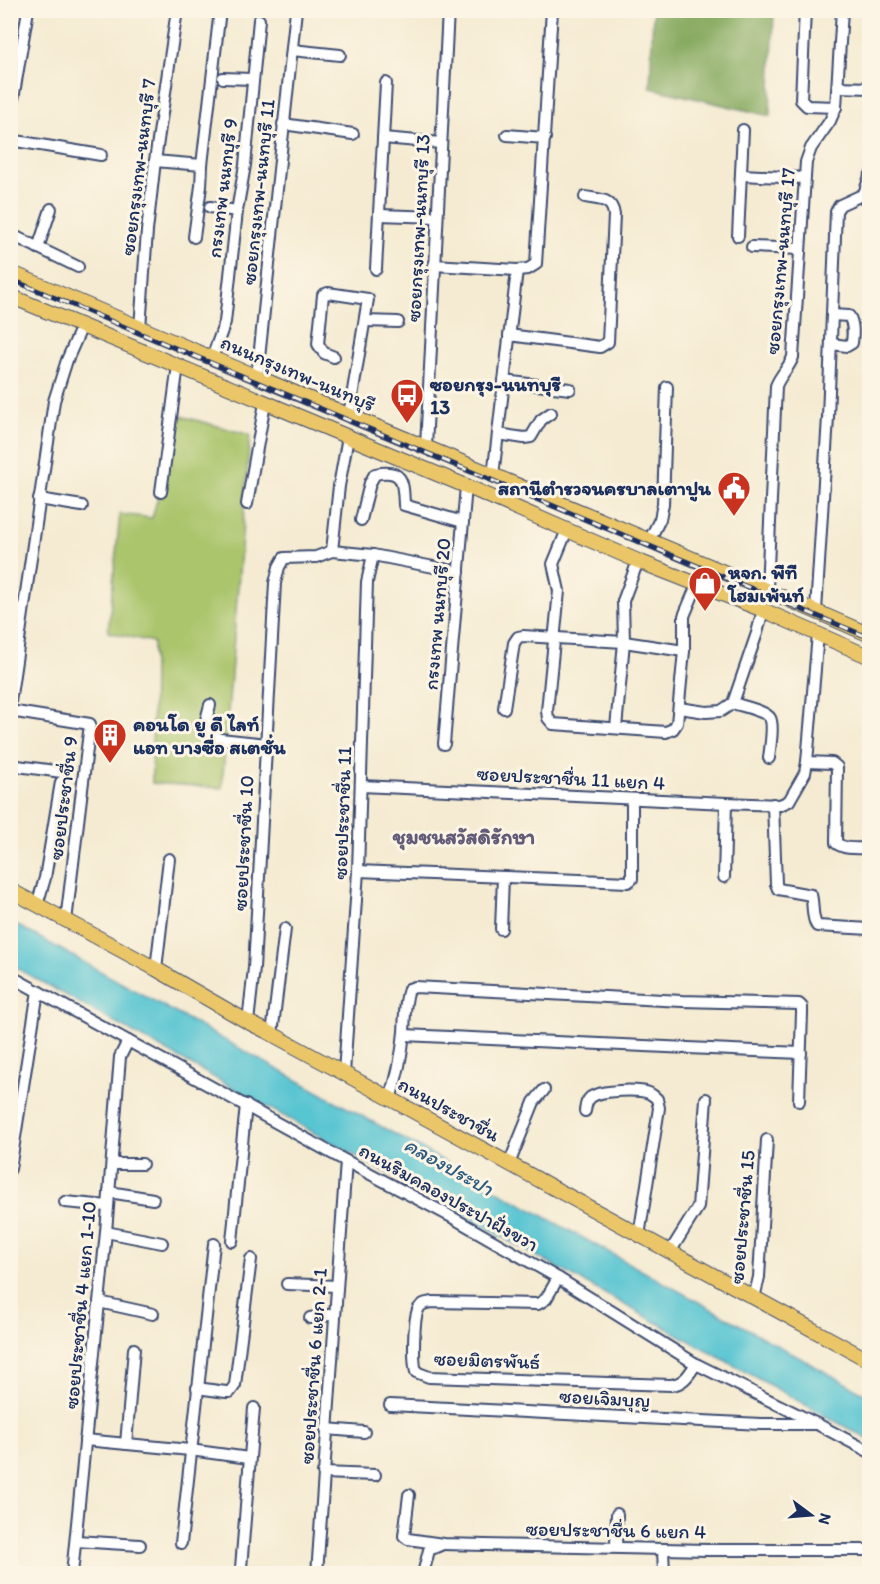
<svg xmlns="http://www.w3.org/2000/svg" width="880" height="1584" font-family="Itim,'Playpen Sans Thai',sans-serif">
<rect width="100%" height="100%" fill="#fcf5e5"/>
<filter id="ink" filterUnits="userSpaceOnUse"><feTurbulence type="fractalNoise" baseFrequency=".0167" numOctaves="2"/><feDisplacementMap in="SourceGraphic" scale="12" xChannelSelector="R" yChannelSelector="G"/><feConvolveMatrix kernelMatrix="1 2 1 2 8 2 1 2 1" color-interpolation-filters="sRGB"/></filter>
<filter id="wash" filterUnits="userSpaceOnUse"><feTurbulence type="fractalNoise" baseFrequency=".008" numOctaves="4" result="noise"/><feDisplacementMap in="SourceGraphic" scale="24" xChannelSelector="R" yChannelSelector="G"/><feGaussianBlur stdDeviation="1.35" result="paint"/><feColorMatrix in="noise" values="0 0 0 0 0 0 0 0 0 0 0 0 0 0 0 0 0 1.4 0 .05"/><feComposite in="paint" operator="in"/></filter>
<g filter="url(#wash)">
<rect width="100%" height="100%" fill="#f5ebd2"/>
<!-- green -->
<path fill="#aac56c" stroke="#627a65" stroke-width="1.5" d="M 181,416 L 250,435 L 222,788 L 152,783 L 153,642 L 108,632 L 120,514 L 152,518 Z"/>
<!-- forest -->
<path fill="#87aa60" stroke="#516c5f" stroke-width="1.5" d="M 653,11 L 774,11 L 770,116 L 650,88 Z"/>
<!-- water -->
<path fill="#59c5d2" stroke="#3a7a98" stroke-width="1.5" d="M 11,922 L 869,1396 L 869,1440 L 11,965 Z"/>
</g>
<g filter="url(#ink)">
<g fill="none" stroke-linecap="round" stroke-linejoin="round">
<defs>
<g id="minor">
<path d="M 805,10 L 801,100 L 807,106 L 836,107"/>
<path d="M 292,50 L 340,55"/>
<path d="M 223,78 L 252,79"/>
<path d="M 838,87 L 870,88"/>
<path d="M 10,117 L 28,10"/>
<path d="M 283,124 L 353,134"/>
<path d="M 507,135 L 545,138"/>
<path d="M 383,138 L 441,143"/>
<path d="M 10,140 L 101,155"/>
<path d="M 155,161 L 202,165"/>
<path d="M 742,175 L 804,178"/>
<path d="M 210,207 L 237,211"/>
<path d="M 379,215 L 437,217"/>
<path d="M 10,234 L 78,267"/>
<path d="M 738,236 L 743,130"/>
<path d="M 194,237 L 201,186 L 202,165 L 220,10"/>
<path d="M 752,247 L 800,249"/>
<path d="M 38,248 L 51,209"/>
<path d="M 434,265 L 517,270 L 528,269 L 536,264 L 552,10"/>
<path d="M 376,269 L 386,83"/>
<path d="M 365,321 L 398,322"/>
<path d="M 140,328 L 147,231 L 155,161 L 177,10"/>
<path d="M 509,335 L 600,347 L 608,342 L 614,215 C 612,198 600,200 585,197"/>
<path d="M 831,344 L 847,346 L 852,343 C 853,334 854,324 849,316 L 832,315"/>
<path d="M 334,357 L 324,353 L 318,344 L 323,295 L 328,293 L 368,299 L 349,415"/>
<path d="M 212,358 L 225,322 L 237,211 L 245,165 L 259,20"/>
<path d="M 257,377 L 296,10"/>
<path d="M 504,381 L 570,389"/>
<path d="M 498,434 L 524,438 L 531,437 L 541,420 L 551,413"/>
<path d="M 426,447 L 448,10"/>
<path d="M 493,476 L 517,270"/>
<path d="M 161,492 L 178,365"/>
<path d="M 39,499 L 82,506"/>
<path d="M 247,504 L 265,403"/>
<path d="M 361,520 L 370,483 L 375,474 C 404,468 403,483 404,505 L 463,522"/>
<path d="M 567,530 L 553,564 L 559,591 L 547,711 L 548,718 L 553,724 L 666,732 L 673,729 L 677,723 L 684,651 L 684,616 L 697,585"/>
<path d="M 649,541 L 660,519 L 663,504 L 667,387"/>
<path d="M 332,551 L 339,486 L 348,437"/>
<path d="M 767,590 L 776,386 C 780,375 789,368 793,357 L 806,162 L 811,148 L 830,121 L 836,107 L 842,10"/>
<path d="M 816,611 L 828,417 L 836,211 L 840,205 L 864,194 L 870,176"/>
<path d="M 868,634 L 870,619"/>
<path d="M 10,702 L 54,401 L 67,360 L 82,326"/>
<path d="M 733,703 C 741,706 766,711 770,718 C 774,725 770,749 769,758"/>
<path d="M 210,705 L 206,720 L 211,733 L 220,739 L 267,744"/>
<path d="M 504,708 L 514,643 L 518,637 L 523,636 L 624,642 L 684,651"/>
<path d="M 679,708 L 706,712 L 721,711 L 733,703 L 757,633 L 763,610"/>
<path d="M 10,711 L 90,724 L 66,921"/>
<path d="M 616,728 L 624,642 L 623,601 L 638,561"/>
<path d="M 444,744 L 466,486"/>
<path d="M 807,762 L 832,763 L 837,767 L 836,843 C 845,850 858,848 870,848"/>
<path d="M 10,765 L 62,772"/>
<path d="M 361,786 L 726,803 L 780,805 L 789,801 L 805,773 L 807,762 L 818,634"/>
<path d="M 773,804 L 776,884 L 778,889 L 811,895 C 814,905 811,917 817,926 L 870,929"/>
<path d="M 358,871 L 628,882 L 632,879 L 632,799"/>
<path d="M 724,877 L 726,803"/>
<path d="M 37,905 L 45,878 L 61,782"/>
<path d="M 501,929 L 503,877"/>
<path d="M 156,969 L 169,859"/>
<path d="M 10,976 L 346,1161 L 448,1215 L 558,1278 L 696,1364 L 817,1424 L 870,1452"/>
<path d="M 248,1022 L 254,968 L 275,583 L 279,567 L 284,558 L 316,557 L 332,551 L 373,555 L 459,572"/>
<path d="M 272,1034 L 285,929"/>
<path d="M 404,1035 L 801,1053"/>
<path d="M 344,1073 L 358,871 L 367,582 L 373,555"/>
<path d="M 390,1099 C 397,1078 402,1055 404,1032 C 405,1018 404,1003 409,989 L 415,987 L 682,1001 L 799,1004 L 802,1007 L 802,1013 L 799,1101"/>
<path d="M 585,1111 C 586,1105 586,1101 591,1097 C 601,1090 638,1089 649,1093 C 653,1095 654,1096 657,1099 L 659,1108 L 639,1236"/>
<path d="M 112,1164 L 142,1164"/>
<path d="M 509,1164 L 534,1102 L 544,1090"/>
<path d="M 10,1169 L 38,991"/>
<path d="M 109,1192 L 153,1199"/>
<path d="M 65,1202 L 108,1206"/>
<path d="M 106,1232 L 162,1243"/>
<path d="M 232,1241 L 246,1105"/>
<path d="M 670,1252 L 698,1207 L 706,1099"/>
<path d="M 558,1278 L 546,1299 L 538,1304 L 432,1302 C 427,1303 422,1303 419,1308 C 413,1317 413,1362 416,1372 L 429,1377 L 671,1385 C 684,1384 689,1374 696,1364"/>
<path d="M 287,1284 L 337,1286"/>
<path d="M 754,1298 L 759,1277 L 767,1140"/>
<path d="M 99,1302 L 153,1314"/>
<path d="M 310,1318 L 335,1314"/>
<path d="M 197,1388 L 226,1392 L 230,1392 L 235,1385 L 251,1259"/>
<path d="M 390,1405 L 761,1424 L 815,1424"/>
<path d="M 326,1429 L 364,1432"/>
<path d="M 85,1440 L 190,1450 L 249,1458"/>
<path d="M 126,1444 L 134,1349"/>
<path d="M 323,1473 L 375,1475"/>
<path d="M 409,1495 L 404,1536 L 408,1539 L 443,1544 L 707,1550 L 870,1550"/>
<path d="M 76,1541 L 140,1545"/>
<path d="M 181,1543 L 214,1244"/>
<path d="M 616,1547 L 617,1514"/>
<path d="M 663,1549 L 664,1574"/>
<path d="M 241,1568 L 254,1408"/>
<path d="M 72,1574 L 106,1232 L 120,1057 L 128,1041"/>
<path d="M 317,1574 L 346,1161"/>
<path d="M 423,1574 L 429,1550 L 443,1544"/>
</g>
<g id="major">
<path d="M 10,272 C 295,396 585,510 870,635"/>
<path d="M 10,296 L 466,486 L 638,561 L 763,610 L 870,657"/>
<path d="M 10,890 L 156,969 L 248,1022 L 272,1034 L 870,1361"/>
</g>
</defs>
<!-- minor casing -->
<use href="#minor" stroke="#3c4b6f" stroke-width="14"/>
<!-- major casing -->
<use href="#major" stroke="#3c4b6f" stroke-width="16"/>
<!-- minor -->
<use href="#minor" stroke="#fff" stroke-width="10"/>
<!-- major -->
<use href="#major" stroke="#ebc669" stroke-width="14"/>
<defs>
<path id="rail" d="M 10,279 L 870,638"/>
</defs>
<!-- rail casing -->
<use href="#rail" stroke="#1b2f5e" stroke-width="5"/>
<!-- rail -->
<use href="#rail" stroke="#fcf5e5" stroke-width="3" stroke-dasharray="9" stroke-linecap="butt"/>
</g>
</g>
<!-- icons -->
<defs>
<symbol id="bus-pin" viewBox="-11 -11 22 30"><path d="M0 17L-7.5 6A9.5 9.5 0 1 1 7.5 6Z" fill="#c8321e" stroke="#fcf5e5"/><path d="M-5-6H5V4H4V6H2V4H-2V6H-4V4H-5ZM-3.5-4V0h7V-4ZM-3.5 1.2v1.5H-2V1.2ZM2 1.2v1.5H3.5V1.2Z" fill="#fff"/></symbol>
<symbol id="civic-pin" viewBox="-11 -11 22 30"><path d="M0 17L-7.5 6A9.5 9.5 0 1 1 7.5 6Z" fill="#c8321e" stroke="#fcf5e5"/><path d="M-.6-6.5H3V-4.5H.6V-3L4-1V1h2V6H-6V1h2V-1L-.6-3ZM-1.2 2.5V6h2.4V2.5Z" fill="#fff"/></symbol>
<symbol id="shop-pin" viewBox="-11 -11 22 30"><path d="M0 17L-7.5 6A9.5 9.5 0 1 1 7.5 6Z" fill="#c8321e" stroke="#fcf5e5"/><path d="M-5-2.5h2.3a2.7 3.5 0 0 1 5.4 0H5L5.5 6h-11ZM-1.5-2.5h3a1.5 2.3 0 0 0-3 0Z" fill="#fff"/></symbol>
<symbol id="building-pin" viewBox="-11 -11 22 30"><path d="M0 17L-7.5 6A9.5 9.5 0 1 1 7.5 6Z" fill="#c8321e" stroke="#fcf5e5"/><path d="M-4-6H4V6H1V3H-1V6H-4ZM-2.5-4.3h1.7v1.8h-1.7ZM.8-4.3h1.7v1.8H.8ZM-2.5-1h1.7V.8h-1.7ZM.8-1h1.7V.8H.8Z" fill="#fff"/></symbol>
</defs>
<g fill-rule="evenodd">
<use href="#bus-pin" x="388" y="376" width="38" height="52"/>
<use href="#civic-pin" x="715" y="469" width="38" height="52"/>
<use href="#shop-pin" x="686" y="564" width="38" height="52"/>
<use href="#building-pin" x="91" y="716" width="38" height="52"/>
</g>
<g text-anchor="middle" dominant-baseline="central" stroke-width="6" stroke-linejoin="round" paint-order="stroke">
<!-- street labels -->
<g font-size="20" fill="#1b2f5e" stroke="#fcf5e5">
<text transform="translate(138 167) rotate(-83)">ซอยกรุงเทพ-นนทบุรี 7</text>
<text transform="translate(222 188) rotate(-83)">กรงเทพ นนทบุรี 9</text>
<text transform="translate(258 192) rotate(-84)">ซอยกรุงเทพ-นนทบุรี 11</text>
<text transform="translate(418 228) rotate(-87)">ซอยกรุงเทพ-นนทบุรี 13</text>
<text transform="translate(780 261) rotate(-85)">ซอยกรุงเทพ-นนทบุรี 17</text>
<text transform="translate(298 373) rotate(23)">ถนนกรุงเทพ-นนทบุรี</text>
<text transform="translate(437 614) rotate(-85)">กรงเทพ นนทบุรี 20</text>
<text transform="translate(571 778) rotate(3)">ซอยประชาชื่น 11 แยก 4</text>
<text transform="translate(63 798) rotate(-83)">ซอยประชาชื่น 9</text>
<text transform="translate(342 813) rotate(-88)">ซอยประชาชื่น 11</text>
<text transform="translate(243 843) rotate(-87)">ซอยประชาชื่น 10</text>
<text transform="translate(449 1109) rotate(29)">ถนนประชาชื่น</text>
<text transform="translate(449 1197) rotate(29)">ถนนริมคลองประปาฝั่งขวา</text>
<text transform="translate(742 1217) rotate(-85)">ซอยประชาชื่น 15</text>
<text transform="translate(80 1305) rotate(-85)">ซอยประชาชื่น 4 แยก 1-10</text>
<text transform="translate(487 1360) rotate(2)">ซอยมิตรพันธ์</text>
<text transform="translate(313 1366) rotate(-86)">ซอยประชาชื่น 6 แยก 2-1</text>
<text transform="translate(605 1398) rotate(3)">ซอยเจิมบุญ</text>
<text transform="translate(616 1530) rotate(1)">ซอยประชาชื่น 6 แยก 4</text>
</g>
<!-- poi labels -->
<g font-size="20" font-weight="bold" fill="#1b2f5e" stroke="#fcf5e5" text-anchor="start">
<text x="430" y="384">ซอยกรุง-นนทบุรี<tspan x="430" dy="23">13</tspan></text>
<text x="711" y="488" text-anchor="end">สถานีตำรวจนครบาลเตาปูน</text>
<text x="728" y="572">หจก. พีที<tspan x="728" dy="23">โฮมเพ้นท์</tspan></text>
<text x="133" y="724">คอนโด ยู ดี ไลท์<tspan x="133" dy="23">แอท บางซื่อ สเตชั่น</tspan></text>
</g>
<!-- neighbourhood labels -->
<g font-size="21" font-weight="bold" fill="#635c79" stroke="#fcf5e5">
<text x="464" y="836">ชุมชนสวัสดิรักษา</text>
</g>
<!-- water labels -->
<g font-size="21" font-style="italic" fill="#2e5c81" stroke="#fcf5e5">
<text transform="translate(449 1166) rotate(29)">คลองประปา</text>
</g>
</g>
<!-- margin -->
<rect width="880" height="1584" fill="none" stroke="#fcf5e5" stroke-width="36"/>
<!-- north arrow -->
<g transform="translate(811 1515) rotate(106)" stroke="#fcf5e5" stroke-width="4.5" paint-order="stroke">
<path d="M0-4.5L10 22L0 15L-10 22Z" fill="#1b2f5e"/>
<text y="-9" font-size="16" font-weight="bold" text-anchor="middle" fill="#1b2f5e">N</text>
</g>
</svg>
